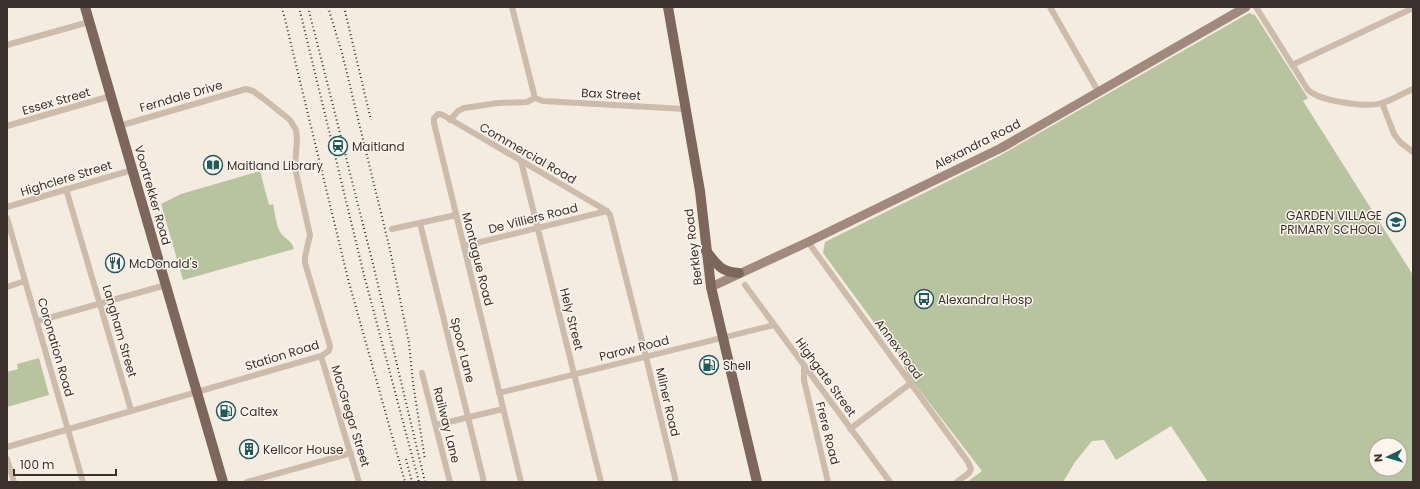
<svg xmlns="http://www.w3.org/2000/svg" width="1420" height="489" font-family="Poppins,sans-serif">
<rect width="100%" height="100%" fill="#f4ebe1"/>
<!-- green -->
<g fill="#b8c4a0" fill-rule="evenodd">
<path d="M 1249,13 L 1255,15 L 1308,98 L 1303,101 L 1413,275 L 1413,482 L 1208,482 L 1171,426 L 1116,460 L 1104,440 L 1092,441 L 1075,462 L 1063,482 L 967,482 L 982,471 L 908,375 L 895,348 L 881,332 L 823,253 L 825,242 L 999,156 ZM 1376,445 L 1400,445 L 1400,469 L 1376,469 Z"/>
<path d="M 260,171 L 269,205 L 273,204 C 275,213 276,224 280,232 C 284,239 292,240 294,249 L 183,280 L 161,204 L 181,194 Z"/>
<path d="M 39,358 L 49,395 L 7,407 L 7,372 L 18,369 L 17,364 Z"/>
</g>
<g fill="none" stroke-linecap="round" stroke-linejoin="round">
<!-- street -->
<g stroke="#cdbbac" stroke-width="6">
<path d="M 512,7 L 535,98 L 543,101 L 685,109"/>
<path d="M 1050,7 L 1098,91"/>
<path d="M 1256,7 L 1308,90 C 1320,101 1366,108 1382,103 C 1393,100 1403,93 1413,89"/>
<path d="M 7,45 L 89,22"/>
<path d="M 1292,65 L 1413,8"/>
<path d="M 1382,103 L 1394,134 L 1400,142 L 1413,152"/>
<path d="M 450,120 L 458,111 L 464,108 L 498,103 L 527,102 L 535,98"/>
<path d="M 7,126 L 111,96"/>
<path d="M 521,161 L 601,482"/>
<path d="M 66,189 L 131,410"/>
<path d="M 7,207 L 132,170"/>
<path d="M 7,218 L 83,482"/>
<path d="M 420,223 L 484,482"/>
<path d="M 392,229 L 456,215"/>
<path d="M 808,242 L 968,462 L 971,469 L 969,473 L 957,482"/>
<path d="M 464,246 L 607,211"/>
<path d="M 745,285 L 890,482"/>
<path d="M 7,287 L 25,281"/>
<path d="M 38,321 L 166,285"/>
<path d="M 321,356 L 359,482"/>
<path d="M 804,366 L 804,380 L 828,482"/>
<path d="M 422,373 L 450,482"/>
<path d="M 499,393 L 774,325"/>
<path d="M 436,425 L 503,409"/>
<path d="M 850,429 L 911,383"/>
<path d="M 7,447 L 321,356 L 329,351 L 330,346 L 305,263 L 305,257 L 310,235 L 295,168 L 297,138 L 296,130 L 290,120 L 264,99 L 253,91 L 246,89 L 119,126"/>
<path d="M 7,459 L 14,482"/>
<path d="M 247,482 L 351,453"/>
<path d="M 521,482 L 434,123 L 434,118 L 438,114 L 443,115 L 607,211 L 610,215 L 646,357 L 676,482"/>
</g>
<!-- secondary -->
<path stroke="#a18a7d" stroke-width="9" d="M 711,287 L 808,242 L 1001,148 L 1246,7"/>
<!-- primary -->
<g stroke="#7d675c" stroke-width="10">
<path d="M 85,7 L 223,482"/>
<path d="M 668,7 L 700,191 L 711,287 L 757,482"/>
<path d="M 706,251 C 717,264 720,272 739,273"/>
</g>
<!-- rail -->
<g stroke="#3b302b" stroke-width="2" stroke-dasharray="1 3" stroke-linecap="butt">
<path d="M 282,7 L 348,279 L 405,482"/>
<path d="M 299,7 L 364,275 L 419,482"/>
<path d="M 308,7 L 373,264 L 425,482"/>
<path d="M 328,7 L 342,53 L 390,250 L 409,343 L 413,383 L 425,460"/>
<path d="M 344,7 L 371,120"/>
<path d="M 406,459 L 412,482"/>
</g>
</g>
<!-- icons -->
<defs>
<symbol id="station-ring" viewBox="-11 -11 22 22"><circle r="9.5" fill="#fbf5ee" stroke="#1f5a5e" stroke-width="1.5"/><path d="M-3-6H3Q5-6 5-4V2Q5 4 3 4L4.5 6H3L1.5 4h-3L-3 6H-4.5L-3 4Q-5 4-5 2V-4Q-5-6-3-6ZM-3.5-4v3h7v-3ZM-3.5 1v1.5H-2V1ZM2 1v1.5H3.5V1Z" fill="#1f5a5e"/></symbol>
<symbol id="library-ring" viewBox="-11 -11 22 22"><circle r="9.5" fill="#fbf5ee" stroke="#1f5a5e" stroke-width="1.5"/><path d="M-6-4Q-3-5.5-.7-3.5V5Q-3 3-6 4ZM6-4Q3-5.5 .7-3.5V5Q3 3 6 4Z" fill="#1f5a5e"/></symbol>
<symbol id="school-ring" viewBox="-11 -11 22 22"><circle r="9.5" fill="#fbf5ee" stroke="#1f5a5e" stroke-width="1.5"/><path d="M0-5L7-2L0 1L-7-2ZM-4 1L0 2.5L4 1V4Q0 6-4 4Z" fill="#1f5a5e"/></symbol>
<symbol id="restaurant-ring" viewBox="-11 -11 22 22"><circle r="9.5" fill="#fbf5ee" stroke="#1f5a5e" stroke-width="1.5"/><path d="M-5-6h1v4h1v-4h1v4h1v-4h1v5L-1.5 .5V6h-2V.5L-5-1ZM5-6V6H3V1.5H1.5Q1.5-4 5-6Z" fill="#1f5a5e"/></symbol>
<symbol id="bus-ring" viewBox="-11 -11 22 22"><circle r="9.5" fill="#fbf5ee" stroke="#1f5a5e" stroke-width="1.5"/><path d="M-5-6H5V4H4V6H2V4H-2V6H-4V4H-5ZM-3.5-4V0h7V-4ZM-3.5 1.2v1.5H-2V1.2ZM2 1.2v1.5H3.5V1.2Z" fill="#1f5a5e"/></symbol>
<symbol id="fuel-ring" viewBox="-11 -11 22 22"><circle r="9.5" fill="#fbf5ee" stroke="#1f5a5e" stroke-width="1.5"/><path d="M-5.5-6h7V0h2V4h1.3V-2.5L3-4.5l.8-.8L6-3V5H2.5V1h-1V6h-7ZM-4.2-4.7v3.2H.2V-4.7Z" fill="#1f5a5e"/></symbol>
<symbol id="building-ring" viewBox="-11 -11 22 22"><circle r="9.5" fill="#fbf5ee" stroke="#1f5a5e" stroke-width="1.5"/><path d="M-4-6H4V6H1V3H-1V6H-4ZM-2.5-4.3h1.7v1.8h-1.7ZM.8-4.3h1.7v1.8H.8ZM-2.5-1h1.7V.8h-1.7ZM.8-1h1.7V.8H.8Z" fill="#1f5a5e"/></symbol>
</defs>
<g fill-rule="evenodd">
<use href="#station-ring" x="327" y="135" width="22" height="22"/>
<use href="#library-ring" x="202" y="154" width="22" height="22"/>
<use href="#school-ring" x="1385" y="211" width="22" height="22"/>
<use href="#restaurant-ring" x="104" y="252" width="22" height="22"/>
<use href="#bus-ring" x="913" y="288" width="22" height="22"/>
<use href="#fuel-ring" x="698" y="354" width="22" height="22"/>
<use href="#fuel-ring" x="215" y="400" width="22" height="22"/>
<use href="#building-ring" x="238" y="438" width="22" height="22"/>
</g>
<g text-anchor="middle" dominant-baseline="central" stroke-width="3" stroke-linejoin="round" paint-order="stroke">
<!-- street labels -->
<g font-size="12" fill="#3b302b" stroke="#fbf5ee">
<text transform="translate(611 94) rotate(3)">Bax Street</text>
<text transform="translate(181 96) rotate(-16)">Ferndale Drive</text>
<text transform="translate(56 101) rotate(-16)">Essex Street</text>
<text transform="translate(977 144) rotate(-27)">Alexandra Road</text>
<text transform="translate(528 153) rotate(30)">Commercial Road</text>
<text transform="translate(66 178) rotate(-17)">Highclere Street</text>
<text transform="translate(153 195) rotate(74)">Voortrekker Road</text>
<text transform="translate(533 218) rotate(-14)">De Villiers Road</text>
<text transform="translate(693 247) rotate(-97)">Berkley Road</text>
<text transform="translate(478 259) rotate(76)">Montague Road</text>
<text transform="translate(572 319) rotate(76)">Hely Street</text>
<text transform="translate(120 331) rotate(74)">Langham Street</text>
<text transform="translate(56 347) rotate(74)">Coronation Road</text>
<text transform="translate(634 348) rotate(-14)">Parow Road</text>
<text transform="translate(899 349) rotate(54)">Annex Road</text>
<text transform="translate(463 350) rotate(76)">Spoor Lane</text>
<text transform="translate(282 355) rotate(-17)">Station Road</text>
<text transform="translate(826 377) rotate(54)">Highgate Street</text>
<text transform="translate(668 402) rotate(77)">Milner Road</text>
<text transform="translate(351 416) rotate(73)">MacGregor Street</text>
<text transform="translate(447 425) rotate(76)">Railway Lane</text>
<text transform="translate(828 433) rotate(76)">Frere Road</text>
</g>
<!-- poi labels -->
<g font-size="12" fill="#3b302b" stroke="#fbf5ee" text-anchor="start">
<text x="352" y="146">Maitland</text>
<text x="227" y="165">Maitland Library</text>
<text x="1382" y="215" text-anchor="end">GARDEN VILLAGE<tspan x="1382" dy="14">PRIMARY SCHOOL</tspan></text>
<text x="129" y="263">McDonald's</text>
<text x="938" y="299">Alexandra Hosp</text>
<text x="723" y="365">Shell</text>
<text x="240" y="411">Caltex</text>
<text x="263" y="449">Kellcor House</text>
</g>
</g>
<!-- border -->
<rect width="1420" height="489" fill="none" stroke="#3b302b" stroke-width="16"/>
<!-- north arrow -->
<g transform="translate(1388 457) rotate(265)"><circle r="19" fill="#fbf5ee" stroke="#aea6a0"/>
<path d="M0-3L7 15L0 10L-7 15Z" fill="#1f5a5e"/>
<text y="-6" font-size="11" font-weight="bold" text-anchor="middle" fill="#3b302b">N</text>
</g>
<!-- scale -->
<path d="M14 469v6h102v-6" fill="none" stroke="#3b302b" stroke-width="2"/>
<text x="20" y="469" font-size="12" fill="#3b302b" stroke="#fbf5ee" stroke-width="3" paint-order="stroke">100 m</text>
</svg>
